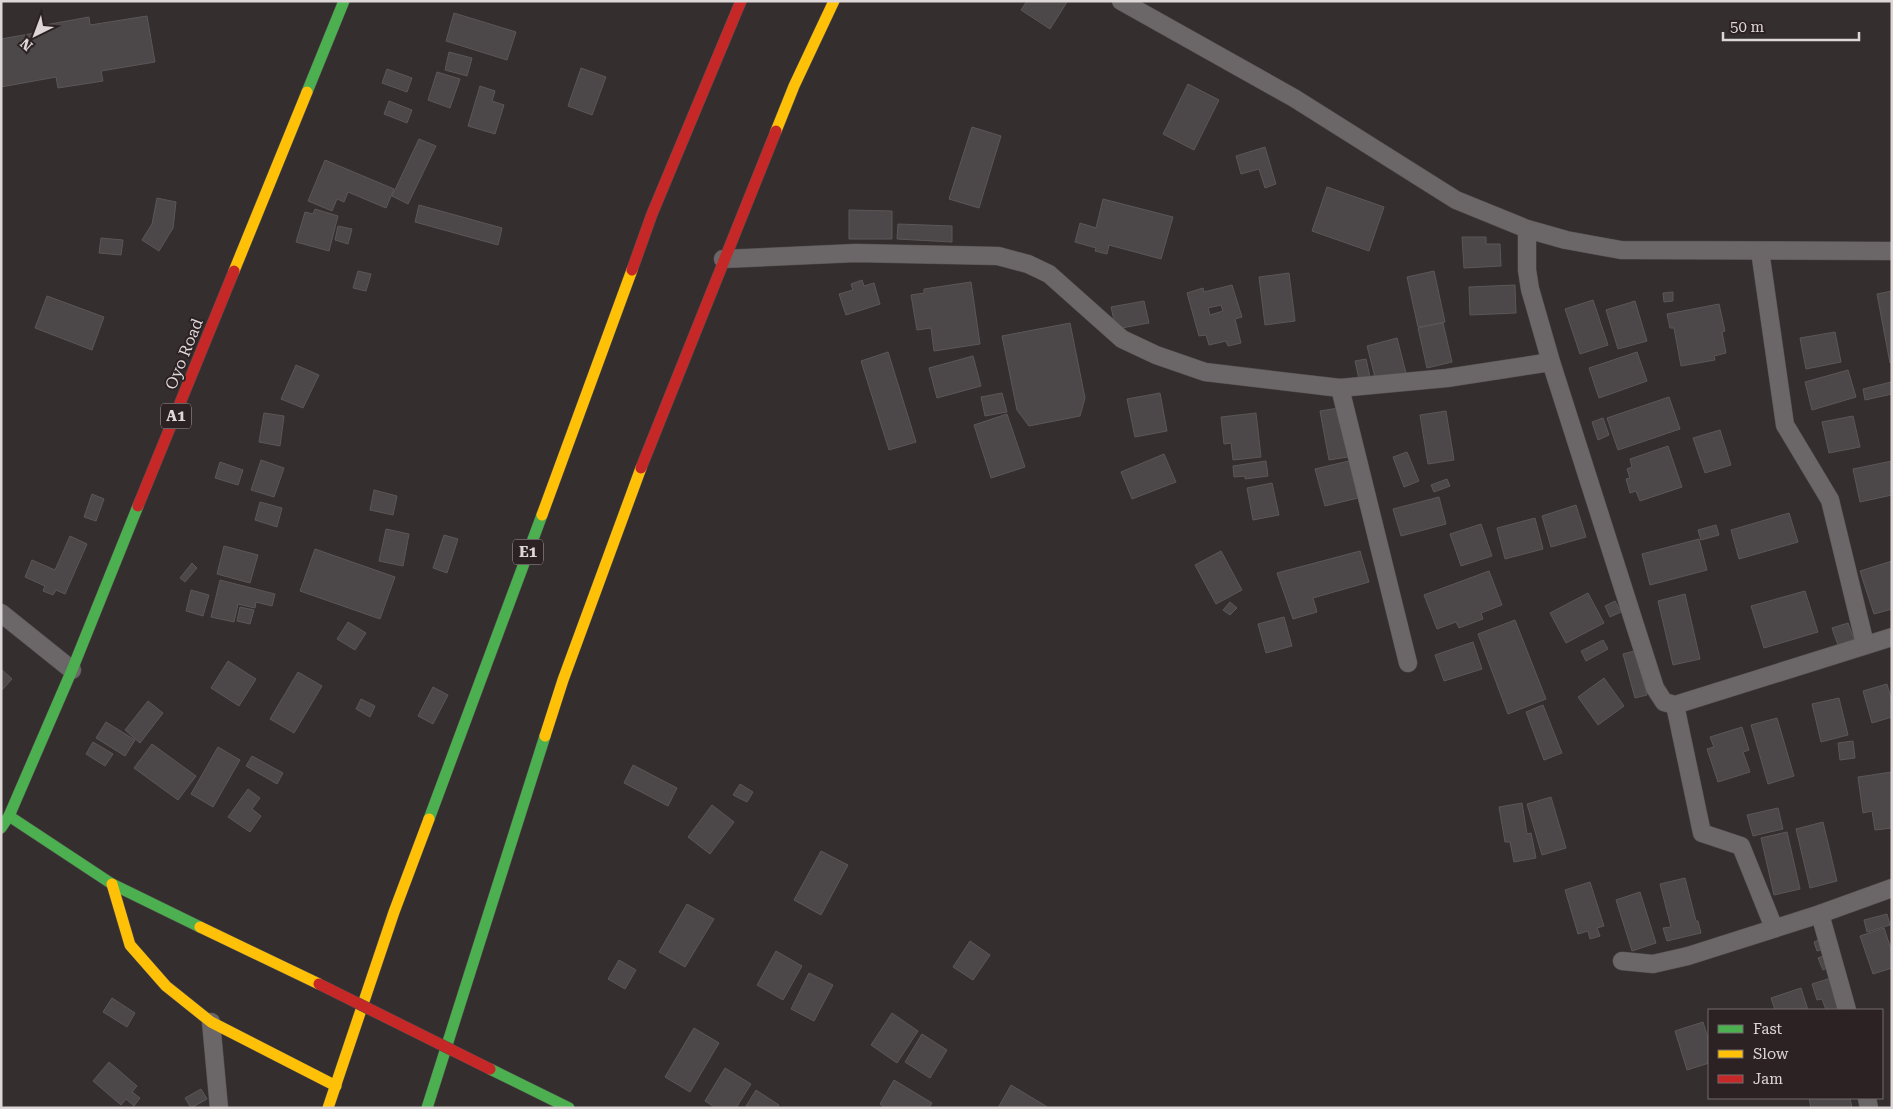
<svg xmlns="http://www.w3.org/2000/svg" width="1893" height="1109" font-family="'Roboto Serif',serif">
<rect width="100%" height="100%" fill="#342e2f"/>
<!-- building -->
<g fill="#4c4849" stroke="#5b5758" fill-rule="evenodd">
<path d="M 1027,1 L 1067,1 L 1067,2 L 1050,29 L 1021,10 Z"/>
<path d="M 454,13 L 516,32 L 507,60 L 446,41 Z"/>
<path d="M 147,16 L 155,62 L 101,71 L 103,81 L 58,88 L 56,77 L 1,87 L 1,39 L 46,31 L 45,25 L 89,17 L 90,25 Z"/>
<path d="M 449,52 L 472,58 L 467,76 L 445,70 Z"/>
<path d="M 581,68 L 606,77 L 592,115 L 568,106 Z"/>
<path d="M 387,69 L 412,78 L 407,92 L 382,83 Z"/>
<path d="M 437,72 L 460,79 L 450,108 L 428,100 Z"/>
<path d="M 1188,84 L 1219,100 L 1194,150 L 1163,134 Z"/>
<path d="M 480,86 L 495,91 L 492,101 L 504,105 L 495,134 L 468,126 Z"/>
<path d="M 389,101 L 412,110 L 407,123 L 384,114 Z"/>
<path d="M 972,127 L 1001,136 L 979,208 L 949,199 Z"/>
<path d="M 419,139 L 436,146 L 408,204 L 392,196 Z"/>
<path d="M 1265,147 L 1276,184 L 1265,188 L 1259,169 L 1241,174 L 1236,156 Z"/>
<path d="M 325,160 L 394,189 L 386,208 L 348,192 L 344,202 L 337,199 L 332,211 L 308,201 Z"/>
<path d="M 1327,187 L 1384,207 L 1369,251 L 1312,231 Z"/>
<path d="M 157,198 L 176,202 L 173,228 L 159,251 L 142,240 L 152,224 Z"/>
<path d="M 1103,199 L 1173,217 L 1161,259 L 1109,245 L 1107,254 L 1095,251 L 1096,248 L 1075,242 L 1080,223 L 1096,228 Z"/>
<path d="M 419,205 L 502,228 L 498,245 L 415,222 Z"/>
<path d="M 315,209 L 338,216 L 329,251 L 296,242 L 305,212 L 313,214 Z"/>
<path d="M 849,210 L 892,211 L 892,239 L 849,239 Z"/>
<path d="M 898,224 L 952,226 L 952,242 L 897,239 Z"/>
<path d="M 338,226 L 352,229 L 348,244 L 335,240 Z"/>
<path d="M 1462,237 L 1486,237 L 1486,244 L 1500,244 L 1501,266 L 1464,268 Z"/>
<path d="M 101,238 L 123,240 L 121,255 L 99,253 Z"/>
<path d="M 358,271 L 371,274 L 366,291 L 353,288 Z"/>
<path d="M 1434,271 L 1445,322 L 1418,327 L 1407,277 Z"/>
<path d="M 1289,273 L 1295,321 L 1265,325 L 1259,277 Z"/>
<path d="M 862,280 L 864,286 L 874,283 L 880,304 L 846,315 L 839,294 L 853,290 L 851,284 Z"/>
<path d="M 971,282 L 980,344 L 934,351 L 931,328 L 917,330 L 911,295 L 924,293 L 924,289 Z"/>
<path d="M 1232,285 L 1242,317 L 1235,319 L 1241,343 L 1228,346 L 1226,341 L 1209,345 L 1206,335 L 1199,336 L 1187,293 L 1203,288 L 1204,292 ZM 1221,305 L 1223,311 L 1210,315 L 1208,308 Z"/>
<path d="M 1515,285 L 1516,313 L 1470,315 L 1469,287 Z"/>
<path d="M 1892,291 L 1892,363 L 1890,363 L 1877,294 Z"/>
<path d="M 1673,292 L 1673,301 L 1664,302 L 1663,293 Z"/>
<path d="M 47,296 L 104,317 L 92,350 L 35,328 Z"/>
<path d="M 1593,300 L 1608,345 L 1580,354 L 1565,309 Z"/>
<path d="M 1144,301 L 1149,323 L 1116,329 L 1111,307 Z"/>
<path d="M 1635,301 L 1647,341 L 1618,349 L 1606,310 Z"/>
<path d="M 1719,304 L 1725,331 L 1722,332 L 1726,353 L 1714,356 L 1715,360 L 1681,366 L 1674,328 L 1670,328 L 1667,314 Z"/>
<path d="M 1070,323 L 1085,398 L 1080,416 L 1029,426 L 1017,410 L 1002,336 Z"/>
<path d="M 1443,323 L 1452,362 L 1427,368 L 1418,328 Z"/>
<path d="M 1835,332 L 1841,362 L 1806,369 L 1800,338 Z"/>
<path d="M 1397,338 L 1406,373 L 1376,381 L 1367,346 Z"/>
<path d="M 888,352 L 916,442 L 889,450 L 861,361 Z"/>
<path d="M 1637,352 L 1647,381 L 1599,398 L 1589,368 Z"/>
<path d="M 973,356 L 981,386 L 937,398 L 929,368 Z"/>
<path d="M 1366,359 L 1370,377 L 1359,379 L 1355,361 Z"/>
<path d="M 296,365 L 319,375 L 303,408 L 281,399 Z"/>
<path d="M 1848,370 L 1856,397 L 1812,410 L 1805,382 Z"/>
<path d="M 1891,382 L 1892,394 L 1865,400 L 1863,389 Z"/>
<path d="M 1002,393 L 1007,412 L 985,416 L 981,397 Z"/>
<path d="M 1160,393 L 1167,431 L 1135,437 L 1127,399 Z"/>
<path d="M 1669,397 L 1680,429 L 1618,450 L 1607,418 Z"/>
<path d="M 1339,408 L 1348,457 L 1329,460 L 1320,411 Z"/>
<path d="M 1446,411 L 1454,460 L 1428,464 L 1420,415 Z"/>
<path d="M 264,413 L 284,416 L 280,446 L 259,442 Z"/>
<path d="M 1256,413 L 1261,457 L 1233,460 L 1231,443 L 1224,444 L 1221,417 Z"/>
<path d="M 1007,414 L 1025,467 L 991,478 L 974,425 Z"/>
<path d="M 1853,416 L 1860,447 L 1829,453 L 1822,422 Z"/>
<path d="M 1603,418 L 1609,435 L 1598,440 L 1592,422 Z"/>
<path d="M 1720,430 L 1731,465 L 1705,473 L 1693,438 Z"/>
<path d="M 1668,446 L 1682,487 L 1640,501 L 1636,491 L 1630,493 L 1626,479 L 1630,478 L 1627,469 L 1632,467 L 1630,459 Z"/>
<path d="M 1407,452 L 1419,481 L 1404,487 L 1393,457 Z"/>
<path d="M 1164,454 L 1176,482 L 1132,499 L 1121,472 Z"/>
<path d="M 261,460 L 284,468 L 274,497 L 251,490 Z"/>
<path d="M 1266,461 L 1268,476 L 1245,479 L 1245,476 L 1234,477 L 1233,466 Z"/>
<path d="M 1349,461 L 1358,498 L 1325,506 L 1315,469 Z"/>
<path d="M 1892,461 L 1892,495 L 1860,502 L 1853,469 Z"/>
<path d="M 220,462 L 243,470 L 238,485 L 215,478 Z"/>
<path d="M 1447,479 L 1450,486 L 1434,492 L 1431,485 Z"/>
<path d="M 1272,483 L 1279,515 L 1253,520 L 1247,488 Z"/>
<path d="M 374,490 L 397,496 L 393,515 L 370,510 Z"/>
<path d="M 92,494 L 104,499 L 96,521 L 84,517 Z"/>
<path d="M 1439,497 L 1446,524 L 1401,536 L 1393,509 Z"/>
<path d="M 260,502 L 282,508 L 277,527 L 255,520 Z"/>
<path d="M 1576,505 L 1586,537 L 1551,547 L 1542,516 Z"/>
<path d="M 1789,513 L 1798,542 L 1739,559 L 1731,530 Z"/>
<path d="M 1535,518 L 1543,549 L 1505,559 L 1497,528 Z"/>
<path d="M 1481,524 L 1492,556 L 1461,566 L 1450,534 Z"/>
<path d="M 1716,525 L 1719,535 L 1701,540 L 1698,530 Z"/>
<path d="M 386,529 L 409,534 L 403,566 L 379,561 Z"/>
<path d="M 444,535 L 458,539 L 447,573 L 433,568 Z"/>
<path d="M 70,536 L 87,544 L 65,594 L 56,590 L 53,595 L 43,591 L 45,586 L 25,577 L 32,560 L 55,570 Z"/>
<path d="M 1699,539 L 1707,570 L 1650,585 L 1642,554 Z"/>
<path d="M 224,546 L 258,555 L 250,583 L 217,574 Z"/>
<path d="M 315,549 L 395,577 L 380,619 L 300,591 Z"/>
<path d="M 1221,551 L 1242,590 L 1216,604 L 1195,565 Z"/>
<path d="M 1360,551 L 1369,582 L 1313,598 L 1317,612 L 1293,619 L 1277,573 Z"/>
<path d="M 1892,561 L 1892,609 L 1874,614 L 1860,571 Z"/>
<path d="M 192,563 L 197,568 L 185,582 L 180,578 Z"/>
<path d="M 1489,571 L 1502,605 L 1481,613 L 1483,619 L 1459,628 L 1456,622 L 1437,629 L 1424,595 Z"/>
<path d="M 220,580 L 275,594 L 272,606 L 256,602 L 255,608 L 238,604 L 234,622 L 211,617 Z"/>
<path d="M 191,590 L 209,595 L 203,616 L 186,611 Z"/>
<path d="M 1805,591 L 1818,632 L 1764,648 L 1751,606 Z"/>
<path d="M 1588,593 L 1604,623 L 1566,643 L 1550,613 Z"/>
<path d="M 1685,594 L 1700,659 L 1673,665 L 1658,601 Z"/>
<path d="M 1615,601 L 1621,612 L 1610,617 L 1605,606 Z"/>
<path d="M 1230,602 L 1237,608 L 1230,615 L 1223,610 Z"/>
<path d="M 240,607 L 254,610 L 250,624 L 237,621 Z"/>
<path d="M 1284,617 L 1292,646 L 1266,653 L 1258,624 Z"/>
<path d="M 1515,620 L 1546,699 L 1508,714 L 1478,634 Z"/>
<path d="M 348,622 L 366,633 L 355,650 L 337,639 Z"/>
<path d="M 1848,623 L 1854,639 L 1838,645 L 1832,628 Z"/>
<path d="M 1603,640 L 1608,649 L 1586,661 L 1581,651 Z"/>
<path d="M 1473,642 L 1482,669 L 1444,681 L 1435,655 Z"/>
<path d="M 1635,651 L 1647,695 L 1635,698 L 1623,654 Z"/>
<path d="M 228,661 L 256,679 L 239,706 L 211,688 Z"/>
<path d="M 1,669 L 12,679 L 1,691 Z"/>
<path d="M 298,672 L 322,686 L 294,733 L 270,719 Z"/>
<path d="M 1604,678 L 1624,706 L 1598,725 L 1578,697 Z"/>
<path d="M 1887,684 L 1892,702 L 1892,717 L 1872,723 L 1863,691 Z"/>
<path d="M 433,687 L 448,695 L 433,724 L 418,716 Z"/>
<path d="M 1839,698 L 1848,735 L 1821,742 L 1812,704 Z"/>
<path d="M 361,699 L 375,706 L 370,717 L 356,709 Z"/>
<path d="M 148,701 L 163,713 L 140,743 L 125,730 Z"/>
<path d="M 1543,705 L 1562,753 L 1544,760 L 1526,712 Z"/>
<path d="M 1777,718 L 1794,776 L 1768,784 L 1751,725 Z"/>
<path d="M 106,722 L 135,740 L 125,756 L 96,738 Z"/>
<path d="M 1742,727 L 1749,750 L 1743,752 L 1750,772 L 1718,782 L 1707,749 L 1714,747 L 1710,737 Z"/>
<path d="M 1853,741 L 1855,758 L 1840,760 L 1838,743 Z"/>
<path d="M 93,742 L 113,754 L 105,766 L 86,754 Z"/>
<path d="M 152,744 L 196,776 L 178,800 L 134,768 Z"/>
<path d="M 218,747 L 240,760 L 213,807 L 191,794 Z"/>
<path d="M 252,756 L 283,773 L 277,784 L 246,766 Z"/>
<path d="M 633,765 L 677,788 L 668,806 L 624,783 Z"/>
<path d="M 1892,772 L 1892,828 L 1875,830 L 1872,811 L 1863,813 L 1858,777 Z"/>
<path d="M 740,784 L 753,792 L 747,802 L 733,795 Z"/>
<path d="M 248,789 L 260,798 L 252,809 L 261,816 L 250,832 L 228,817 Z"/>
<path d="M 1551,797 L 1566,848 L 1542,855 L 1527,804 Z"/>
<path d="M 1522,803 L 1527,834 L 1531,833 L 1536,858 L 1514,862 L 1510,842 L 1505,842 L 1499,807 Z"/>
<path d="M 712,805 L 734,822 L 710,854 L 688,837 Z"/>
<path d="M 1778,808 L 1783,829 L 1753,836 L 1747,815 Z"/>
<path d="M 1823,822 L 1837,881 L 1810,888 L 1796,829 Z"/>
<path d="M 1787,832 L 1800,889 L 1774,895 L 1761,838 Z"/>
<path d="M 821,851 L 848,865 L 821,915 L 794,900 Z"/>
<path d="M 1685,878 L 1696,921 L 1698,921 L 1701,933 L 1667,941 L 1663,928 L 1671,927 L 1660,884 Z"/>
<path d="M 1590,882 L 1604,926 L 1597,928 L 1600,936 L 1590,939 L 1588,931 L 1578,934 L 1565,890 Z"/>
<path d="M 1640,892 L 1656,943 L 1632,951 L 1616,900 Z"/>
<path d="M 687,904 L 714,919 L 685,967 L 659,952 Z"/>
<path d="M 1887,914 L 1890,925 L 1867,932 L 1864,920 Z"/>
<path d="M 1884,928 L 1892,952 L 1892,968 L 1873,974 L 1860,936 Z"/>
<path d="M 1821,939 L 1824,949 L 1817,951 L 1814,942 Z"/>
<path d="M 970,941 L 990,955 L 973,980 L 953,967 Z"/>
<path d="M 776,951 L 802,966 L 783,1000 L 757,985 Z"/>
<path d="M 1826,955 L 1831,966 L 1823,970 L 1818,958 Z"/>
<path d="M 619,960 L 636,970 L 625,989 L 608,979 Z"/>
<path d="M 809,973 L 833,985 L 814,1021 L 791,1009 Z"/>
<path d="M 1831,978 L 1842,1010 L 1826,1010 L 1822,999 L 1817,1000 L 1812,984 Z"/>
<path d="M 1801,988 L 1808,1010 L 1775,1010 L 1771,998 Z"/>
<path d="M 112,998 L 135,1013 L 127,1027 L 103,1012 Z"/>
<path d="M 892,1013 L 918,1031 L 897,1063 L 871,1045 Z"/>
<path d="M 1703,1022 L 1709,1042 L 1709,1063 L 1687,1070 L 1675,1031 Z"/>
<path d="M 694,1028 L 719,1043 L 690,1092 L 665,1077 Z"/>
<path d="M 922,1034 L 947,1050 L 930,1078 L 905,1062 Z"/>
<path d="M 109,1062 L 137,1086 L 132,1092 L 140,1098 L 134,1106 L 126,1099 L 121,1105 L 93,1081 Z"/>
<path d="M 725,1068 L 751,1084 L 736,1108 L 716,1108 L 705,1101 Z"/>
<path d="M 894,1080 L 932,1103 L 929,1108 L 885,1108 L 880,1104 Z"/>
<path d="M 1011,1085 L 1049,1108 L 998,1108 Z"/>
<path d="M 201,1089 L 207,1099 L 191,1108 L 185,1098 Z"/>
<path d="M 756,1090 L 779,1105 L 777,1108 L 745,1108 Z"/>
<path d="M 1809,1098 L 1850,1098 L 1852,1108 L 1811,1108 Z"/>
</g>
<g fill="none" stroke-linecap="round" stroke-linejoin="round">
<defs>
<g id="street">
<path d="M 1121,1 L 1294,98 L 1456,200 L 1527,229 L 1566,240 L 1621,250 L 1892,251"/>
<path d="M 1527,229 L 1527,270 L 1530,289 L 1551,362 L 1655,688 L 1664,702 L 1675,705 L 1892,637"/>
<path d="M 1760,251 L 1785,425 L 1830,500 L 1865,644"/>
<path d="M 723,259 L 856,253 L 998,256 L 1028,264 L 1049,274 L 1122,339 L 1156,355 L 1205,372 L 1340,388 L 1447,378 L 1551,362"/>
<path d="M 1340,388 L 1408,663"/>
<path d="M 1,613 L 72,670"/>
<path d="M 1675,705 L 1702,833 L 1741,846 L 1774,928"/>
<path d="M 1820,914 L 1847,1010"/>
<path d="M 1622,961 L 1653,964 L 1688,956 L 1820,914 L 1892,888"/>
<path d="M 211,1022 L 219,1108"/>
<path d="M 1867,1098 L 1869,1108"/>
</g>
<g id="fast">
<path d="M 307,92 L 344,1"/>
<path d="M 9,816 L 112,884 L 200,927"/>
<path d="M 429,819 L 542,515"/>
<path d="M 1,828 L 9,816 L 72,670 L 138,506"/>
<path d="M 490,1069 L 569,1108"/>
<path d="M 427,1108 L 545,736"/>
</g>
<g id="slow">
<path d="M 776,131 L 794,86 L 834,1"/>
<path d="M 234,271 L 307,92"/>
<path d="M 542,515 L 632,270"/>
<path d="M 545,736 L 563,680 L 641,468"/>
<path d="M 112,884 L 130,945 L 166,986 L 211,1022 L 336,1086"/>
<path d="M 200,927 L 319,984"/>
<path d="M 328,1108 L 394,912 L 429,819"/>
</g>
<g id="jam">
<path d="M 632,270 L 652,214 L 741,1"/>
<path d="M 641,468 L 776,131"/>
<path d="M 138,506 L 234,271"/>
</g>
</defs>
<!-- street casing -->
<use href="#street" stroke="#524d4e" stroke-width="19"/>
<!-- fast casing -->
<use href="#fast" stroke="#524d4e" stroke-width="12"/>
<!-- slow casing -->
<use href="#slow" stroke="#524d4e" stroke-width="12"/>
<!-- jam casing -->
<use href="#jam" stroke="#524d4e" stroke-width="12"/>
<!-- street -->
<use href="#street" stroke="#6b6667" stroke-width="18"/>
<!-- fast -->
<use href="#fast" stroke="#4caf50" stroke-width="11"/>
<!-- slow -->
<use href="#slow" stroke="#ffc107" stroke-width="11"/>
<!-- jam -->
<use href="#jam" stroke="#c62828" stroke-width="11"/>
<defs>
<path id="jam-bridge" d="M 319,984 L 490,1069"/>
</defs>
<!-- jam-bridge casing -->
<use href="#jam-bridge" stroke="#524d4e" stroke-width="12" stroke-linecap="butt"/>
<!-- jam-bridge -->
<use href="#jam-bridge" stroke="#c62828" stroke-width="11"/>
</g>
<g text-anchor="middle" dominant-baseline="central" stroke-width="4" stroke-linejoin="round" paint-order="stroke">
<!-- shield labels -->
<g fill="#2c2224" stroke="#a9a1a2" stroke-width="1">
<rect x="161" y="403.5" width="30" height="25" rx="4"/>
<rect x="513" y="539.5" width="30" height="25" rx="4"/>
</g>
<g font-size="15" font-weight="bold" fill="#ded7d8">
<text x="176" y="416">A1</text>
<text x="528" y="552">E1</text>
</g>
<!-- street labels -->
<g font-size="16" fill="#ded7d8" stroke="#2c2224">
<text transform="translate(184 354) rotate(-68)">Oyo Road</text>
</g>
</g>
<!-- border -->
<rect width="1893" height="1109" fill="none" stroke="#ded7d8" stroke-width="5"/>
<!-- legend -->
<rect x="1708" y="1009" width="175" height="90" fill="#2c2224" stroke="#736a6c"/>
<rect x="1718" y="1025" width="25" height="8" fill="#4caf50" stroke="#736a6c"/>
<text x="1753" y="1034" font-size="15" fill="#ded7d8">Fast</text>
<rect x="1718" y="1050" width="25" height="8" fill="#ffc107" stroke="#736a6c"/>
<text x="1753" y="1059" font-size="15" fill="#ded7d8">Slow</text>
<rect x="1718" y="1075" width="25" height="8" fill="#c62828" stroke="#736a6c"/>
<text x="1753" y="1084" font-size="15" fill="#ded7d8">Jam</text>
<!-- north arrow -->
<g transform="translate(35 35) rotate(222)" stroke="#2c2224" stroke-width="4" paint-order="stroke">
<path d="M0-4L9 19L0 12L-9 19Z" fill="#ded7d8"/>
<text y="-8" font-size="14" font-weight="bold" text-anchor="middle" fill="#ded7d8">N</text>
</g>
<!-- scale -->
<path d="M1723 32v8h136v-8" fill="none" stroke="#ded7d8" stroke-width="2.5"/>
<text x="1730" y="32" font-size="15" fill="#ded7d8" stroke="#2c2224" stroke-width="4" paint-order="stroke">50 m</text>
</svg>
